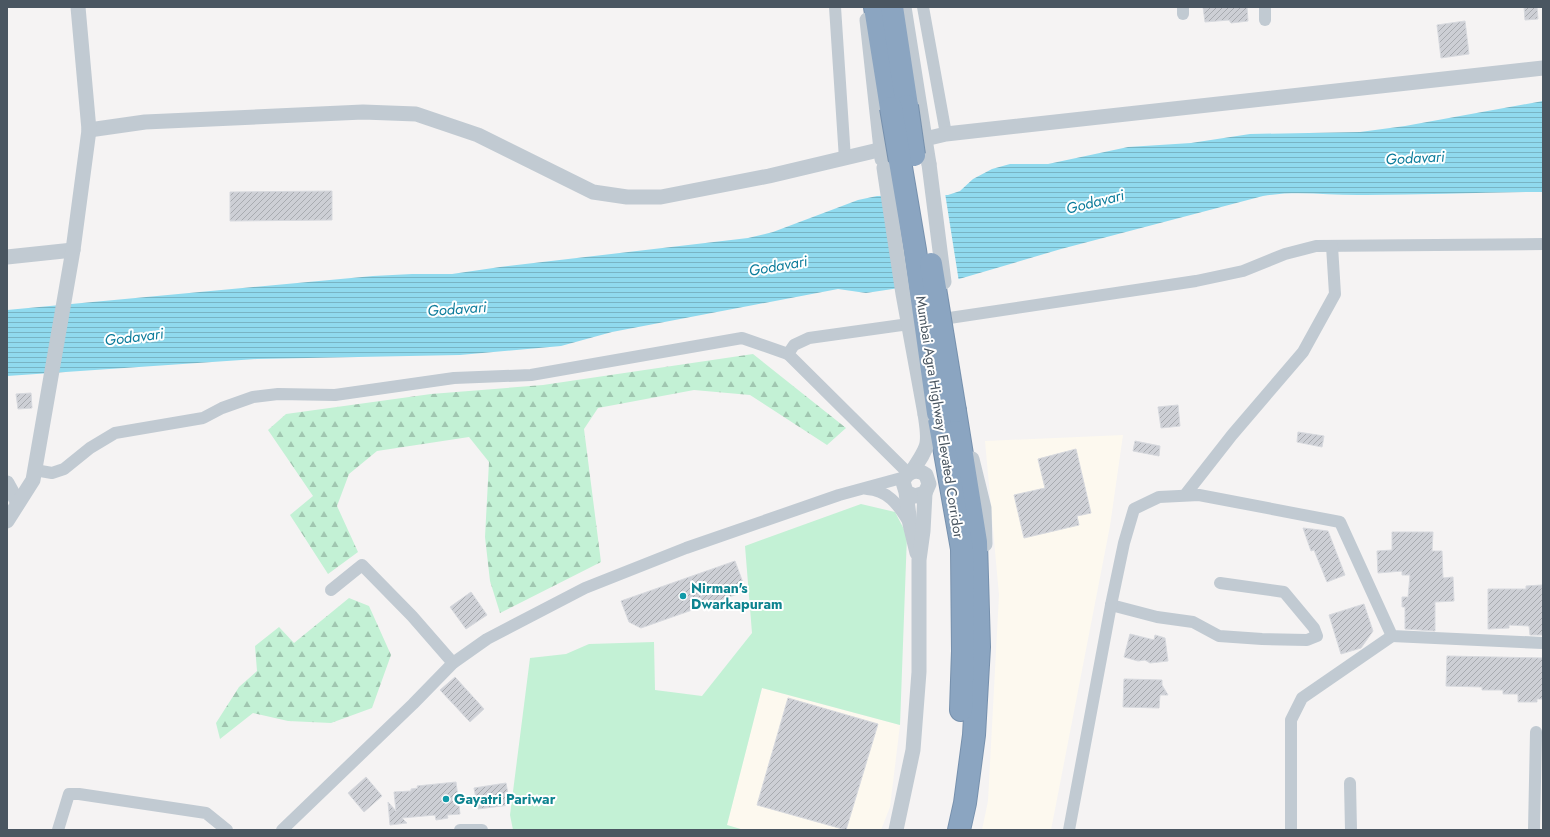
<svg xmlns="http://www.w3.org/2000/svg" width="1550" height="837" font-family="Jost,sans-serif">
<defs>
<pattern id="forest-firs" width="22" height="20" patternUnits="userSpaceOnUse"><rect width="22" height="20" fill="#c3f1d5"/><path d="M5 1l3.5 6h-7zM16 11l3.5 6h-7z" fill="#a0c6b0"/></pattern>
<pattern id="water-rules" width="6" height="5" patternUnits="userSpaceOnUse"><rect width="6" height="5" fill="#90daee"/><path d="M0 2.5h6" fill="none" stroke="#78b4c4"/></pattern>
<pattern id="building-hatch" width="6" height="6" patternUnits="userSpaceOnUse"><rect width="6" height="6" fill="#cdcfd5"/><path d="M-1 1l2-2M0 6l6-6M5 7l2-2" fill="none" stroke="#a8abb0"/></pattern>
</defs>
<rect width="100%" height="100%" fill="#f5f3f3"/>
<!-- commercial -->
<g fill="#fdf9ef">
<path d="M 1123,435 L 1110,526 L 1051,830 L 982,830 L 988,801 L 999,595 L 985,441 Z"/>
<path d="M 762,688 L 900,725 L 890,807 L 881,830 L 744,830 L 727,825 Z"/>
</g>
<!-- green -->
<path fill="#c3f1d5" d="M 861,504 L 895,512 L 907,535 L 900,725 L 762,688 L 727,825 L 744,830 L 513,830 L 510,815 L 530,658 L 566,654 L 589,644 L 654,642 L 655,690 L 702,696 L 752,633 L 745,546 Z"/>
<!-- forest -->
<g fill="url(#forest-firs)">
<path d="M 753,354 L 846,428 L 827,445 L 750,395 L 694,390 L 598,408 L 584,429 L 601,562 L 500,613 L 490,581 L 485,537 L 489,462 L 469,437 L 377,451 L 349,474 L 337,506 L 358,552 L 328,574 L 290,515 L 313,496 L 268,430 L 286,414 L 431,394 L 543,385 Z"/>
<path d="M 349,598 L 369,606 L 391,655 L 372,708 L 331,723 L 288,721 L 253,713 L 220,739 L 216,723 L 239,687 L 257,671 L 255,646 L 279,627 L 294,643 Z"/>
</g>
<!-- water -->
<path fill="url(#water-rules)" d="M 1543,101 L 1543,192 C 1484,192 1425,195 1366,195 C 1331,196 1298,190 1263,196 L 1061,249 L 959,279 L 866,293 L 838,289 L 612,332 L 561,346 L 460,355 L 257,359 L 7,376 L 7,310 L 373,276 L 412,274 L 452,274 L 500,267 L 748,238 L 773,232 L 858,200 L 877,196 L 948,195 L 960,191 L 973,179 L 992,169 L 1010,164 L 1048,164 L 1128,147 L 1191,143 L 1250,134 L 1360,132 L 1405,126 Z"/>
<!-- pier -->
<path fill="#f5f3f3" d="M 945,193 L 959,282 L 910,289 L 895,194 Z"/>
<!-- building -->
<g fill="url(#building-hatch)" stroke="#d7d9de">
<path d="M 1203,7 L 1247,7 L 1248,21 L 1231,23 L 1229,20 L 1205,22 Z"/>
<path d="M 1524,7 L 1537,7 L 1538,19 L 1525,20 Z"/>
<path d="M 1465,21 L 1469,54 L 1441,58 L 1437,25 Z"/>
<path d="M 332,191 L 332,220 L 230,221 L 230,192 Z"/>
<path d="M 31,393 L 32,408 L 18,409 L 16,394 Z"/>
<path d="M 1178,405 L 1180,426 L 1161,428 L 1158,407 Z"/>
<path d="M 1298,432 L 1324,436 L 1322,447 L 1297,442 Z"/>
<path d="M 1135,441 L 1160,446 L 1159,456 L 1133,451 Z"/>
<path d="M 1076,449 L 1091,513 L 1077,516 L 1079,525 L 1024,538 L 1014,495 L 1045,488 L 1038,459 Z"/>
<path d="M 1303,528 L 1328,531 L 1345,575 L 1327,582 L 1314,550 L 1311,551 Z"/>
<path d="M 1392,532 L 1433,532 L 1432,551 L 1442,551 L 1443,578 L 1453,577 L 1454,601 L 1435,602 L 1435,631 L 1405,629 L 1405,607 L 1402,607 L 1402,597 L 1408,597 L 1410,575 L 1402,575 L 1402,571 L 1378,573 L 1377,551 L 1392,550 Z"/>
<path d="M 735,561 L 746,591 L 641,628 L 629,622 L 621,601 Z"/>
<path d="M 1542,585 L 1543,635 L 1530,635 L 1529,626 L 1509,625 L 1509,628 L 1488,629 L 1488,589 L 1526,589 L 1526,586 Z"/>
<path d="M 471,592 L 487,615 L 466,629 L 450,607 Z"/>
<path d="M 1364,604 L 1373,631 L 1361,648 L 1341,654 L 1329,615 Z"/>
<path d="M 1130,634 L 1154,640 L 1155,635 L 1165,638 L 1168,661 L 1150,663 L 1145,660 L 1138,661 L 1124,657 Z"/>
<path d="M 1447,656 L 1543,658 L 1543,699 L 1537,699 L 1537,702 L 1518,702 L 1518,694 L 1503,694 L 1503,690 L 1482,690 L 1482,687 L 1446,686 Z"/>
<path d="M 455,677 L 484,709 L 470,722 L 440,690 Z"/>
<path d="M 1124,679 L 1162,680 L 1162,685 L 1168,695 L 1160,695 L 1159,708 L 1123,707 Z"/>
<path d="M 788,698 L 878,724 L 846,830 L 757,805 Z"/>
<path d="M 366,777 L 382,796 L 364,812 L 348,793 Z"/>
<path d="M 456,782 L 460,814 L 447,815 L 448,818 L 436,820 L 435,815 L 402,818 L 407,823 L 390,825 L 388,802 L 396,811 L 394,792 L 411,791 L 411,789 L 418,788 L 417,786 Z"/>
<path d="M 506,783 L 510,805 L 478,809 L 474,788 Z"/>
</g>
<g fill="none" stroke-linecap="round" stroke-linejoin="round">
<defs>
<g id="motorway">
<path d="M 875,7 L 891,108"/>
<path d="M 892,7 L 907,106"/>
<path d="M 955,411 L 976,542 L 979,647 L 974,735 L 965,803 L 959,830"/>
<path d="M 938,413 L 962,549 L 963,651 L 961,710"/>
</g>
</defs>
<!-- motorway casing -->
<use href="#motorway" stroke="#7690ad" stroke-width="24"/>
<!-- minor -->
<g stroke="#c1cad2" stroke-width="12">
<path d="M 835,7 L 845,159"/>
<path d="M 923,7 L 946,134"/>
<path d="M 1183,7 L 1183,14"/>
<path d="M 1265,7 L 1265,20"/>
<path d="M 936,320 L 1196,281 L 1243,271 L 1285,254 L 1316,246 L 1543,244"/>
<path d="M 35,470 L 52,473 L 64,469 L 90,448 L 115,433 L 203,418 L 222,408 L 253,397 L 278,394 L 335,395 L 454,378 L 531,375 L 742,338 L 788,354"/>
<path d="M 908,473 L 788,354 L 794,345 L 809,338 L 916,323"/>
<path d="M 867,489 C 887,490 898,504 908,521"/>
<path d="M 1185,495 L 1232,435 L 1303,352 L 1335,294 L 1332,246"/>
<path d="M 331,590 L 362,565 L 412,616 L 453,663"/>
<path d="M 1111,605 L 1157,617 L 1193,622 L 1219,636 L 1262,639 L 1307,640 L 1317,636 L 1314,628 L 1284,592 L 1220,583"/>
<path d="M 1350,783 L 1351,830"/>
<path d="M 58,830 L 69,794 L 79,794 L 206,813 L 227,830"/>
<path d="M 282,830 L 413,704 L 453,663 L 487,639 L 585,588 L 686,548 L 839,495 L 905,477"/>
<path d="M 460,830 L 482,830"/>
<path d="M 1069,830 L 1111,605 L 1124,543 L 1134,509 L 1159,497 L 1199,495 L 1340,522 L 1392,636 L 1543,643"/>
<path d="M 1291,830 L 1291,720 L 1302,698 L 1392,636"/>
<path d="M 1534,830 L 1536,732"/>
</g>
<!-- tertiary -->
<g stroke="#c1cad2" stroke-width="15">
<path d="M 904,7 L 929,164"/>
<path d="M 867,20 L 882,159"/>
<path d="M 89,130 L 145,122 L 363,112 L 416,114 L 478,135 L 593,192 L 627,197 L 661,197 L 769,176 L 946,134 L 1543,68"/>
<path d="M 7,257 L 73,250"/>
<path d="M 972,459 L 984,508 L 985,544"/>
<path d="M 912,471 C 929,446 930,444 925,414"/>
<path d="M 7,483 L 18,503"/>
<path d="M 906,492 L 915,496 L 925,493 L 929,484 L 926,475 C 917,468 907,471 903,482 L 906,492 L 910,524 L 917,553"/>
<path d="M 7,521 L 33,480 L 73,250 L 89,130 L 78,7"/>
<path d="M 896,830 L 913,750 L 919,672 L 919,560 L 923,531 L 925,493"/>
</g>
<!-- motorway -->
<use href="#motorway" stroke="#8ba5c1" stroke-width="22"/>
<defs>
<g id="motorway-bridge">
<path d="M 907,106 L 914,155"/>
<path d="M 891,108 L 915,250 L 938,413"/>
<path d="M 931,264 L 955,411"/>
</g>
</defs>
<!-- motorway-bridge casing -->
<use href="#motorway-bridge" stroke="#7690ad" stroke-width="24" stroke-linecap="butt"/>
<!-- tertiary-bridge -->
<g stroke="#c1cad2" stroke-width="15">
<path d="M 929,164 L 944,282"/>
<path d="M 884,168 L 903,294 L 925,414"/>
</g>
<!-- motorway-bridge -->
<use href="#motorway-bridge" stroke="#8ba5c1" stroke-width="22"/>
</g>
<!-- markers -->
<g fill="#0f9aa8" stroke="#fff" stroke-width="1.5">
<circle cx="683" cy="596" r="4"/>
<circle cx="446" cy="799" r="4"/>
</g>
<g text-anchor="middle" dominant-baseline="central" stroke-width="4" stroke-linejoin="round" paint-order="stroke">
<!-- street labels -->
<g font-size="14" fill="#4a5661" stroke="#fff">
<text transform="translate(940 417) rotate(81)">Mumbai Agra Highway Elevated Corridor</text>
</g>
<!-- culture labels -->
<g font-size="14" font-weight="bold" fill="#0d838f" stroke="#fff" text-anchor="start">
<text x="691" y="588">Nirman's<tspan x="691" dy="16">Dwarkapuram</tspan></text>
<text x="454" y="799">Gayatri Pariwar</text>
</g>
<!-- water labels -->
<g font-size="15" font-style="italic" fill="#0c7c9b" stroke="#fff">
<text transform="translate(1415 158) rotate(-3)">Godavari</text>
<text transform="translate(1095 202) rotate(-14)">Godavari</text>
<text transform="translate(778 266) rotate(-10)">Godavari</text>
<text transform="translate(457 309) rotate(-4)">Godavari</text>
<text transform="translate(134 337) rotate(-7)">Godavari</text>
</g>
</g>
<!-- border -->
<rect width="1550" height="837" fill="none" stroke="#4a5661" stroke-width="16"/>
</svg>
